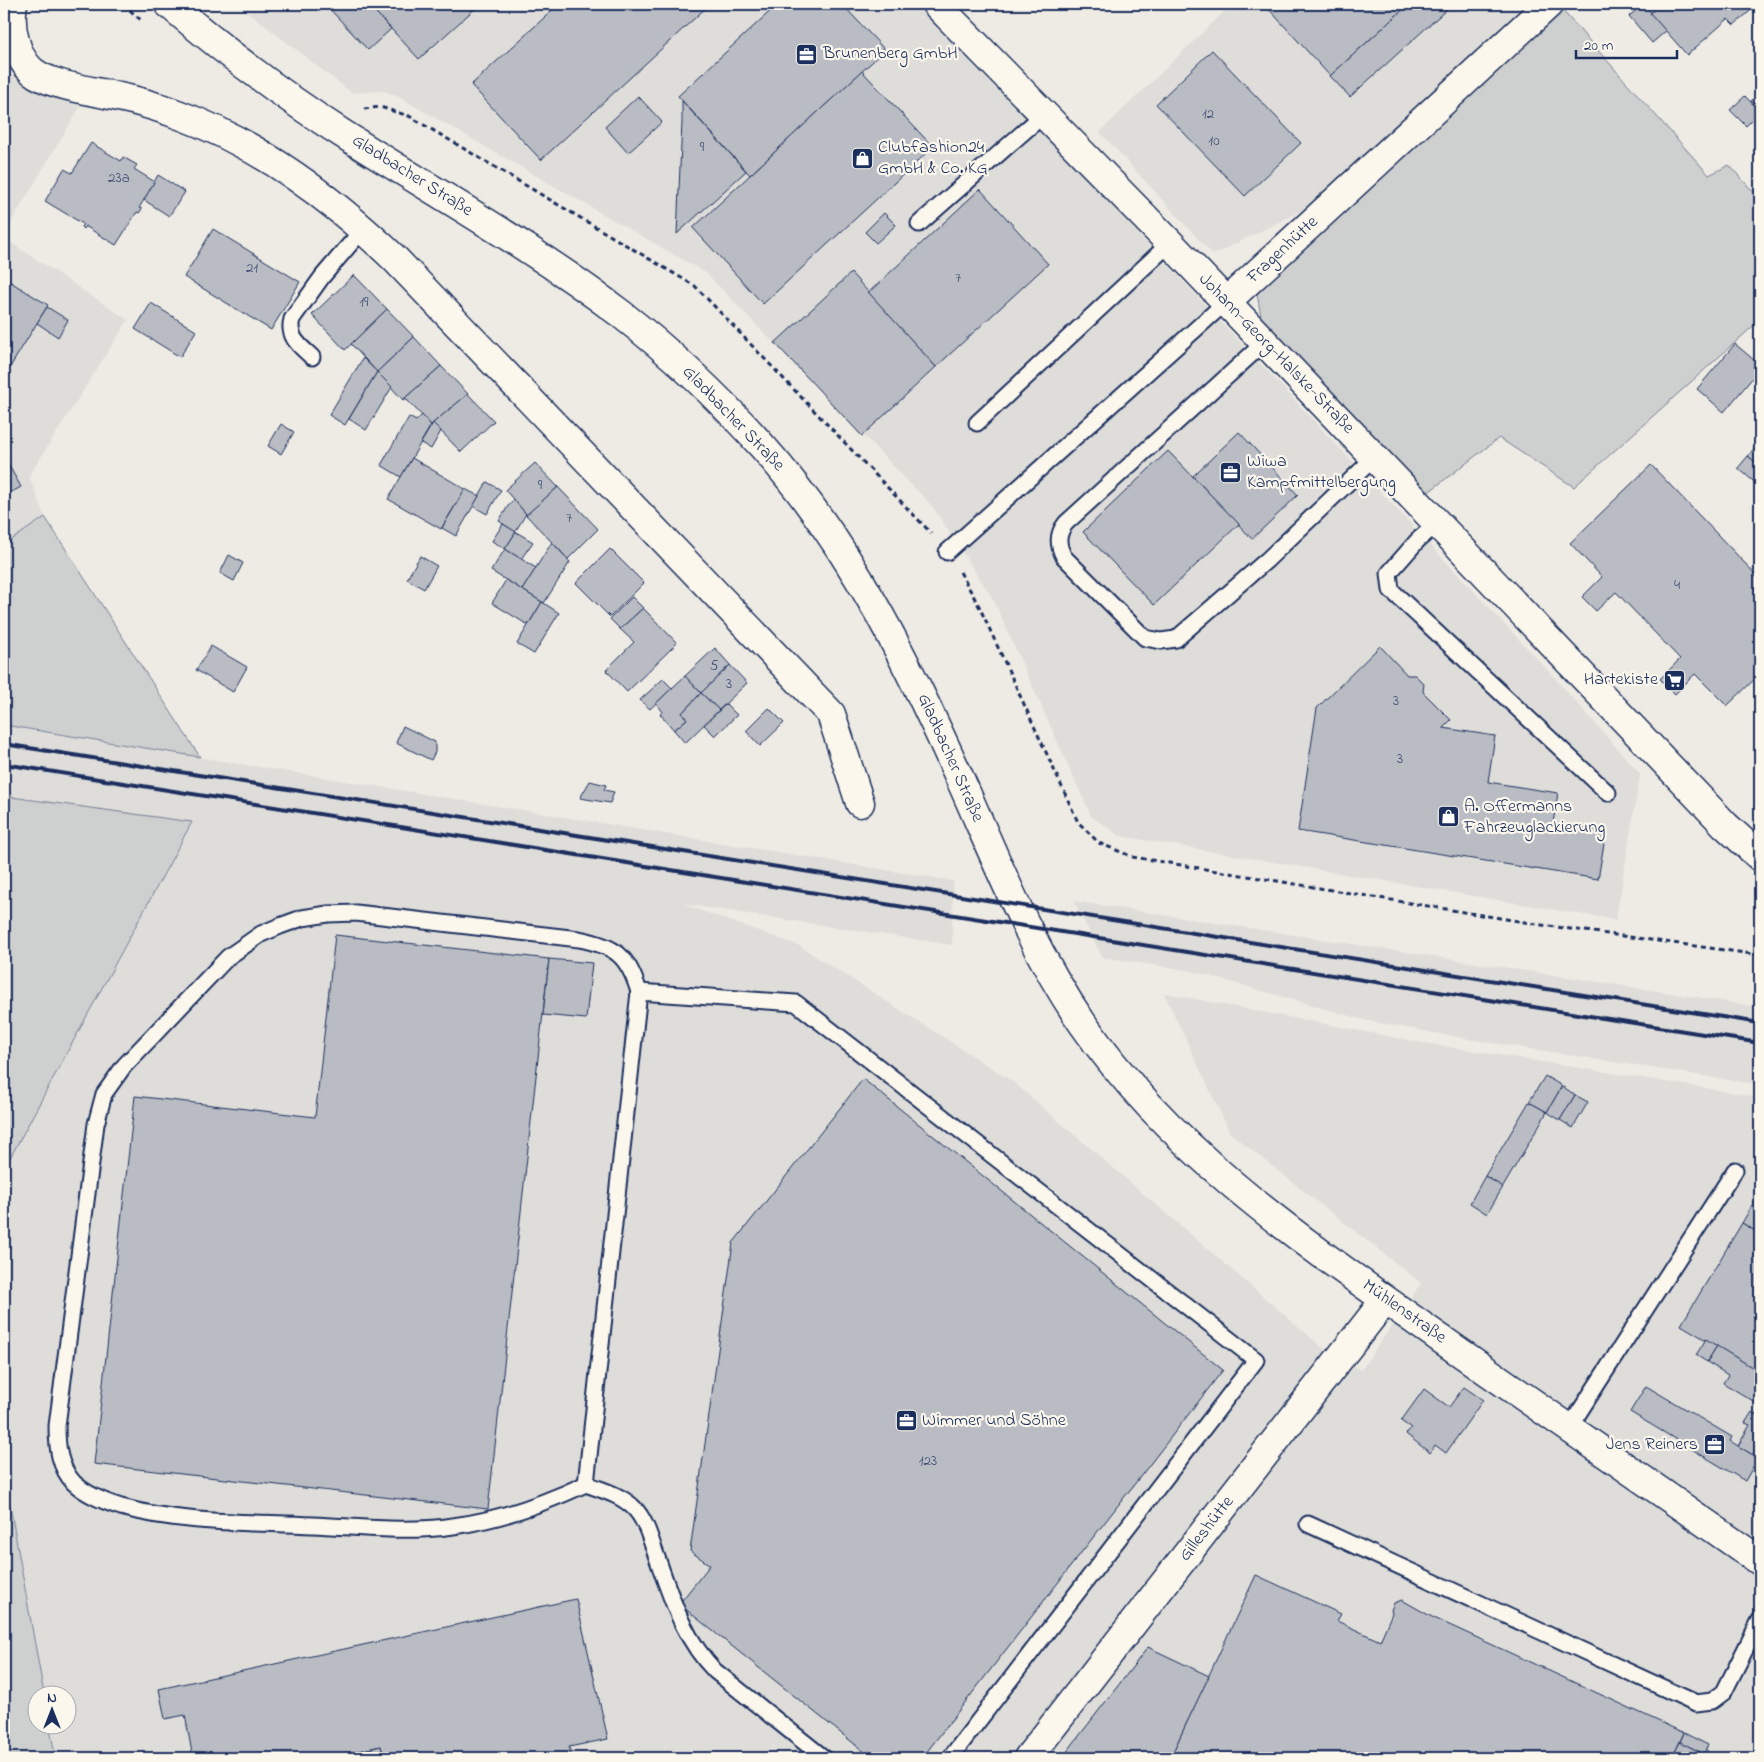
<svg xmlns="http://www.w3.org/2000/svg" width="1764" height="1762" font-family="'Indie Flower',sans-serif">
<rect width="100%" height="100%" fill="#eeebe4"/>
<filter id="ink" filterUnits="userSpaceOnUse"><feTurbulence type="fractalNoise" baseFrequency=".02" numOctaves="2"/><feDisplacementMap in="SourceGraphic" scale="10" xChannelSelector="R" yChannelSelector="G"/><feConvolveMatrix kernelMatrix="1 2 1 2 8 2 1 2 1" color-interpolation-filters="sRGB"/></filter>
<g filter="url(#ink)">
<!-- built -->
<g fill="#deddda">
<path d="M 237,4 L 916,4 L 1107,200 L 1554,677 L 1640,774 L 1616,920 L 1120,836 L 1091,816 L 993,599 L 933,507 L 706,273 L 397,96 L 383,91 L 352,93 Z"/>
<path d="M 1232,4 L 1525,4 L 1311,206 L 1213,255 L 1100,132 Z"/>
<path d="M 15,74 L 80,107 L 4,234 L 4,80 Z"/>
<path d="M 4,238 L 128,320 L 29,476 L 45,517 L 4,545 Z"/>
<path d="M 4,725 L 953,881 L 952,945 L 682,904 L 798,945 L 1012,1081 L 1323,1348 L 1361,1370 L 1421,1283 L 1230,1133 L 1164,993 L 1418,1042 L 1760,1097 L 1760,1758 L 56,1758 L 49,1725 L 68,1724 L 68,1694 L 44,1694 L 4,1472 L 4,1169 L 192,823 L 4,796 Z"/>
<path d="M 1074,901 L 1760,1007 L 1760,1085 L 1474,1040 L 1368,1021 L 1192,971 L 1102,957 Z"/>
</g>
<!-- green -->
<g fill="#cecfcf" stroke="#747f96">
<path d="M 1562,10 L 1709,175 L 1729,165 L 1760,199 L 1760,320 L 1574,487 L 1499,438 L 1426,494 L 1262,322 L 1256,288 Z"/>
<path d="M 45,517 L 200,757 L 4,725 L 4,545 Z"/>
<path d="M 4,796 L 192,822 L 4,1169 Z"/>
<path d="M 4,1472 L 44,1694 L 38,1694 L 38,1724 L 49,1725 L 56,1758 L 4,1758 Z"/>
</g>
<!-- building -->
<g fill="#b9bcc3" stroke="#1b2f5e">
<path d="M 325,4 L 368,4 L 391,29 L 368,50 Z"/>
<path d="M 368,4 L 480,4 L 419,59 Z"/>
<path d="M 559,4 L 710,4 L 541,160 L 471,85 Z"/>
<path d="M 778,4 L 842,4 L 885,50 L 750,175 L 678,96 Z"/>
<path d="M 1268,4 L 1409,4 L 1330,76 L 1266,6 Z"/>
<path d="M 1409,4 L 1442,4 L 1447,9 L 1350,97 L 1330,76 Z"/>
<path d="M 1644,4 L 1666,31 L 1652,43 L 1629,16 Z"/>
<path d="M 1661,4 L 1755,4 L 1756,6 L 1734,25 L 1728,19 L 1687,55 L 1650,13 Z"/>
<path d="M 1212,50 L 1301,143 L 1245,196 L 1156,104 Z"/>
<path d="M 862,71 L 933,147 L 763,304 L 693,228 Z"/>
<path d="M 1760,92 L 1760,110 L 1751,101 Z"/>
<path d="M 638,96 L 662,122 L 628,153 L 605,127 Z"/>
<path d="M 1745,96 L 1760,112 L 1746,126 L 1730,110 Z"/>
<path d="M 682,101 L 746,171 L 677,234 L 682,122 Z"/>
<path d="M 91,143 L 121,161 L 123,157 L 137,165 L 134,169 L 155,182 L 139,208 L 142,209 L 139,213 L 137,212 L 116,245 L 85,226 L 83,229 L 81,227 L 83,224 L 45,201 L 64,169 L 72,173 Z"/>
<path d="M 158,175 L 185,192 L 169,216 L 144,200 Z"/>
<path d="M 980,189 L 1048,264 L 936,367 L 868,293 Z"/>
<path d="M 884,213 L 896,225 L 876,243 L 865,232 Z"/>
<path d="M 213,229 L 300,282 L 271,330 L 184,277 Z"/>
<path d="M 851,273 L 936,367 L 862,436 L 775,343 Z"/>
<path d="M 354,275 L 387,309 L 345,350 L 312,315 Z"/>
<path d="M 4,278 L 48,305 L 4,377 Z"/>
<path d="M 151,303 L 196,331 L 180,357 L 135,329 Z"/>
<path d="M 47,307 L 68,320 L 58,337 L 37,323 Z"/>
<path d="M 387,309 L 414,337 L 377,372 L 351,344 Z"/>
<path d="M 414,337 L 441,366 L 403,400 L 377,372 Z"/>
<path d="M 1735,344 L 1760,365 L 1760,369 L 1724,412 L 1697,389 Z"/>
<path d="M 363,358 L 377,372 L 345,425 L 329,415 Z"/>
<path d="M 441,366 L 468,394 L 431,425 L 405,398 Z"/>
<path d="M 377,372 L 392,387 L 366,430 L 349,419 Z"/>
<path d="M 468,394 L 494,421 L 461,452 L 433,423 Z"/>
<path d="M 422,415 L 431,425 L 401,477 L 381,465 L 409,417 L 416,421 Z"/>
<path d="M 433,423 L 441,431 L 431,449 L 421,443 Z"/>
<path d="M 281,424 L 294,432 L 281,454 L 268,446 Z"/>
<path d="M 1239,432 L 1298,495 L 1252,539 L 1193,476 Z"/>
<path d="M 1760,441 L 1760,466 L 1748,456 Z"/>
<path d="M 1168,451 L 1239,524 L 1154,605 L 1083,532 Z"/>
<path d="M 1748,456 L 1760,466 L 1760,487 L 1738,468 Z"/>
<path d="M 4,457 L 21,487 L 4,496 Z"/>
<path d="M 412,458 L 465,489 L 441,529 L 388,499 Z"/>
<path d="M 535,463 L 558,487 L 527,515 L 505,490 Z"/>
<path d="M 1651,465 L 1760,579 L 1760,674 L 1727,706 L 1695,674 L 1675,694 L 1660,679 L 1680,659 L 1616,592 L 1596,611 L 1582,597 L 1602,577 L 1570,543 Z"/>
<path d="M 487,482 L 501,490 L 487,514 L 473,506 Z"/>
<path d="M 558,487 L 598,529 L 568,559 L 526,515 Z"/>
<path d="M 465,489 L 479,496 L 456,536 L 442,528 Z"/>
<path d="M 515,501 L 526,514 L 515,532 L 499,521 L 510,503 Z"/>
<path d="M 503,524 L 516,532 L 505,549 L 492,541 Z"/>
<path d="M 516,532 L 533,542 L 521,559 L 505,549 Z"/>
<path d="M 552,542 L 570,562 L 544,603 L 522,590 Z"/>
<path d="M 505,549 L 536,568 L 522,590 L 491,571 Z"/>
<path d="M 610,549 L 644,583 L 610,617 L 576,583 Z"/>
<path d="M 229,555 L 243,563 L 234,581 L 220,573 Z"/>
<path d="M 420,556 L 437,566 L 424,589 L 407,579 Z"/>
<path d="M 506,580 L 542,602 L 528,625 L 492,603 Z"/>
<path d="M 632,597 L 643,608 L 620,629 L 610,619 Z"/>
<path d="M 542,602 L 559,613 L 534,654 L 517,644 Z"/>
<path d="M 643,608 L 677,643 L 627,692 L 606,670 L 634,642 L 620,629 Z"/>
<path d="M 211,646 L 247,667 L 233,692 L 196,670 Z"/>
<path d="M 1380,646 L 1407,675 L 1415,675 L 1424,684 L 1423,692 L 1451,720 L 1443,728 L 1495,736 L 1488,782 L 1558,793 L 1553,823 L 1606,832 L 1598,879 L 1298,831 L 1317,708 Z"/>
<path d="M 715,648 L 730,665 L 701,693 L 685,676 Z"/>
<path d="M 730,665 L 747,683 L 719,710 L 701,693 Z"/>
<path d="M 685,676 L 701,693 L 682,713 L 687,719 L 674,730 L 660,714 L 663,712 L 656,703 Z"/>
<path d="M 663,679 L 672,688 L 650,709 L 640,700 Z"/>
<path d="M 701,693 L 719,710 L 685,743 L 674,730 L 687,719 L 682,713 Z"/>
<path d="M 726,704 L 737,715 L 715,736 L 704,725 Z"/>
<path d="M 769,708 L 784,723 L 760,746 L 746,731 Z"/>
<path d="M 403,726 L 435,742 L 435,752 L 431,760 L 396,743 Z"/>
<path d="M 590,781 L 606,785 L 604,790 L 614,792 L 610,803 L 580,798 Z"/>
<path d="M 335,935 L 549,959 L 488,1509 L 94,1464 L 135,1096 L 315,1117 Z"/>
<path d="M 549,959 L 592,963 L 586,1019 L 543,1015 Z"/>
<path d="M 1545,1076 L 1562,1086 L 1547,1112 L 1529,1102 Z"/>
<path d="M 863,1079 L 1223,1370 L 922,1758 L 872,1758 L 679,1604 L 710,1565 L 690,1551 L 733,1243 Z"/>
<path d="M 1562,1086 L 1575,1095 L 1560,1120 L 1547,1112 Z"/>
<path d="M 1575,1095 L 1588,1102 L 1573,1128 L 1560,1120 Z"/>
<path d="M 1529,1102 L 1547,1112 L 1503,1187 L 1485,1176 Z"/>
<path d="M 1485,1176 L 1503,1187 L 1487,1214 L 1470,1203 Z"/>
<path d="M 1760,1192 L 1760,1234 L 1742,1223 Z"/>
<path d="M 1742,1223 L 1760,1234 L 1760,1372 L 1681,1325 Z"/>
<path d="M 1706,1339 L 1717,1346 L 1707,1362 L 1696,1355 Z"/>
<path d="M 1717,1346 L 1760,1372 L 1760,1405 L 1723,1383 L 1728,1375 L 1707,1362 Z"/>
<path d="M 1646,1386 L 1732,1437 L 1730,1441 L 1758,1458 L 1745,1481 L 1630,1412 Z"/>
<path d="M 1464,1387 L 1483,1400 L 1446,1453 L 1435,1445 L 1430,1453 L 1406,1434 L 1411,1428 L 1401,1421 L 1424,1389 L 1449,1407 Z"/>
<path d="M 1760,1408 L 1760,1455 L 1758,1458 L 1738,1446 L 1750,1425 L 1745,1423 L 1752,1412 L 1756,1415 Z"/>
<path d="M 1256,1575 L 1341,1614 L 1337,1621 L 1380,1641 L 1392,1613 L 1391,1610 L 1394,1603 L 1402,1600 L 1432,1617 L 1684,1733 L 1672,1758 L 1170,1758 Z"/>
<path d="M 576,1599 L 608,1739 L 569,1747 L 572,1758 L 384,1758 L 381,1746 L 325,1758 L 193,1758 L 185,1715 L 165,1719 L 159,1689 Z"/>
<path d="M 1148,1647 L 1209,1676 L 1170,1758 L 1062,1758 Z"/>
<path d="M 1684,1733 L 1708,1745 L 1704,1754 L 1680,1742 Z"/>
<path d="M 1680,1742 L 1704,1754 L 1702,1758 L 1672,1758 Z"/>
<path d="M 381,1746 L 384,1758 L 366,1758 L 364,1750 Z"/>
<path d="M 364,1750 L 366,1758 L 325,1758 Z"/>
</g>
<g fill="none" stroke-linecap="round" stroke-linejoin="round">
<defs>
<g id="service">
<path d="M 919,224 L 1044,114"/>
<path d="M 1265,342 L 1066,523 C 1057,534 1057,544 1064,557 L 1145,638 L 1161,641 L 1176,639 L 1267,560 L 1375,457"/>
<path d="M 312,357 C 300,346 287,337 292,319 L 322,277 L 363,229"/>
<path d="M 977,423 L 1170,243"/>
<path d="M 1438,523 L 1418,540 L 1389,573 L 1391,590 L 1608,793"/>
<path d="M 947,552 L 1226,302"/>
<path d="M 1569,1428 L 1735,1170"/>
<path d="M 586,1484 C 543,1504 500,1520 453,1526 C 407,1533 359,1527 313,1525 C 250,1522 182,1524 121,1507 C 105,1502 87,1495 74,1483 C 59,1467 57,1447 57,1426 L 96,1124 L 104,1094 L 124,1066 L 228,957 L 261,934 L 280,926 L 302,918 L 328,914 L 356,913 L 579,939 C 615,946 628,955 639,992"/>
<path d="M 1308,1524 L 1696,1703 L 1712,1701 L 1724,1692 L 1760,1620"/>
<path d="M 824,1758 L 715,1671 C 682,1637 671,1596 655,1552 C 650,1537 645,1519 634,1508 C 621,1495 602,1490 586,1484 L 639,992 L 796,1003 L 1256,1360 L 950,1758"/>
</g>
<g id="minor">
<path d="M 13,4 C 9,25 15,56 32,71 C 50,86 96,91 119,97 C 139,101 158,107 177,114 C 260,144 331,198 394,258 L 831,714 L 860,803"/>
<path d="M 936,4 L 1170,243 L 1725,825 L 1760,857"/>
<path d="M 1226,302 L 1549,4"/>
<path d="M 1028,1758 L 1385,1300"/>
</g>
<path id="tertiary" d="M 169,4 C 224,51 282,95 343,134 C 436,193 533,247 621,314 C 673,354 719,398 763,447 C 853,548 910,667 965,790 C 1000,869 1033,952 1083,1024 C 1175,1157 1311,1247 1441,1339 C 1548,1413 1654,1487 1760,1561"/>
</defs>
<!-- service casing -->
<use href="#service" stroke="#1b2f5e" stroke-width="19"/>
<!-- minor casing -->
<use href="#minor" stroke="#1b2f5e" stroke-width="31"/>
<!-- tertiary casing -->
<use href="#tertiary" stroke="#1b2f5e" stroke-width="31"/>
<!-- path -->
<g stroke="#1b2f5e" stroke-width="3" stroke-dasharray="5 4" stroke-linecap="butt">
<path d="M 123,4 L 141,20"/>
<path d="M 364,109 L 380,107 L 409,116 L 695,286 L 931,533"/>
<path d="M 960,572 L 979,606 L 1078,822 L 1099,843 L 1133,857 L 1542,925 L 1760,955"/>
</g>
<!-- service -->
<use href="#service" stroke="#fbf7ec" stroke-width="15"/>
<!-- minor -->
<use href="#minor" stroke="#fbf7ec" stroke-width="28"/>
<!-- tertiary -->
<use href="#tertiary" stroke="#fbf7ec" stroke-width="28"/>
<!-- rail -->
<g stroke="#1b2f5e" stroke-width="4">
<path d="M 4,744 L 1760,1023"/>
<path d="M 4,764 L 1760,1043"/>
</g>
</g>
</g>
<!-- icons -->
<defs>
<symbol id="office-square" viewBox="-11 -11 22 22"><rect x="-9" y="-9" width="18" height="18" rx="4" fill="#1b2f5e" stroke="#fbf7ec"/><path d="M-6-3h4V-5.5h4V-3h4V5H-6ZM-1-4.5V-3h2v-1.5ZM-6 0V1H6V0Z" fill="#fff"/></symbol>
<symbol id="shop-square" viewBox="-11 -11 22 22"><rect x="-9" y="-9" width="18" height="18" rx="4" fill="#1b2f5e" stroke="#fbf7ec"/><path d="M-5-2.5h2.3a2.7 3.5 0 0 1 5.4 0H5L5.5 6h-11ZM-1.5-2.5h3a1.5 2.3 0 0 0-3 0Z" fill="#fff"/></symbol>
<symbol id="supermarket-square" viewBox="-11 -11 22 22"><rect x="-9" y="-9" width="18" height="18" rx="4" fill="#1b2f5e" stroke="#fbf7ec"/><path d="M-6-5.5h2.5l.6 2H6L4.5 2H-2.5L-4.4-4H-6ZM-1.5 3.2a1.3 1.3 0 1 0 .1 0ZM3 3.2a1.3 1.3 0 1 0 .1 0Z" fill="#fff"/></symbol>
</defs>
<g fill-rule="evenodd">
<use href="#office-square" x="794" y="42" width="25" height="25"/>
<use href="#shop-square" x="850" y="146" width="25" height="25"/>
<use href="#office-square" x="1218" y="460" width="25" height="25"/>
<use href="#supermarket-square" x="1662" y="668" width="25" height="25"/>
<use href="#shop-square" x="1436" y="804" width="25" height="25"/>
<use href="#office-square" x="894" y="1408" width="25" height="25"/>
<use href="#office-square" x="1702" y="1432" width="25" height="25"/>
</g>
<g text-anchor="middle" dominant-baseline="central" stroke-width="4.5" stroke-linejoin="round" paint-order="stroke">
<!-- number labels -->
<g font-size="15" fill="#425277">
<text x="1208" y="114">12</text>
<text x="1214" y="141">10</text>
<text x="702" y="147">9</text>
<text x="119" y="178">23a</text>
<text x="252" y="268">21</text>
<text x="958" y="278">7</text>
<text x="364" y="302">19</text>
<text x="540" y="485">9</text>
<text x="569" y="518">7</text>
<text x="1677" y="585">4</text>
<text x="714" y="666">5</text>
<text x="729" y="684">3</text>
<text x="1396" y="701">3</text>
<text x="1400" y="759">3</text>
<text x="928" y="1461">123</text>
</g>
<!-- poi labels -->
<g font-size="18" fill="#1b2f5e" stroke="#fbf7ec" text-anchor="start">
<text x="823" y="54">Brunenberg GmbH</text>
<text x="878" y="148">Clubfashion24<tspan x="878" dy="21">GmbH &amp; Co. KG</tspan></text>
<text x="1247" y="462">Wiwa<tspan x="1247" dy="21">Kampfmittelbergung</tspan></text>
<text x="1658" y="680" text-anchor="end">Hartekiste</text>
<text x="1464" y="807">A. Offermanns<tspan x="1464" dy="21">Fahrzeuglackierung</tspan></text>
<text x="922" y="1421">Wimmer und Söhne</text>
<text x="1698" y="1445" text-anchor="end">Jens Reiners</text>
</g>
<!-- street labels -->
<g font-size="18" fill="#1b2f5e" stroke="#fbf7ec">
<text transform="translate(412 176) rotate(32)">Gladbacher Straße</text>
<text transform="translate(1283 250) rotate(-43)">Fragenhütte</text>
<text transform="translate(1276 354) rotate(46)">Johann-Georg-Halske-Straße</text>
<text transform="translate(733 419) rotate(46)">Gladbacher Straße</text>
<text transform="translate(950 758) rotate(66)">Gladbacher Straße</text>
<text transform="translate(1404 1312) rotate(35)">Mühlenstraße</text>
<text transform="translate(1207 1529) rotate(-52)">Gilleshütte</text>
</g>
</g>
<!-- margin -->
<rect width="1764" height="1762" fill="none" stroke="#fbf7ec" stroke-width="20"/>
<rect x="10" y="10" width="1744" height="1742" fill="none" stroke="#1b2f5e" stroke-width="2" filter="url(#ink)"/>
<!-- north arrow -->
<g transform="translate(52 1710)"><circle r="24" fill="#fbf7ec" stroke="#a1a7b3"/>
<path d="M0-4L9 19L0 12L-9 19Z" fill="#1b2f5e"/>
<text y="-8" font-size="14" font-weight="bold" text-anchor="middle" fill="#1b2f5e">N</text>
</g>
<!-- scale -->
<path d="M1576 50v8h101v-8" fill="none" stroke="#1b2f5e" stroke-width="2.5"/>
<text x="1584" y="50" font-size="15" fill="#1b2f5e" stroke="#fbf7ec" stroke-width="4" paint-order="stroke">20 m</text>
</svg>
